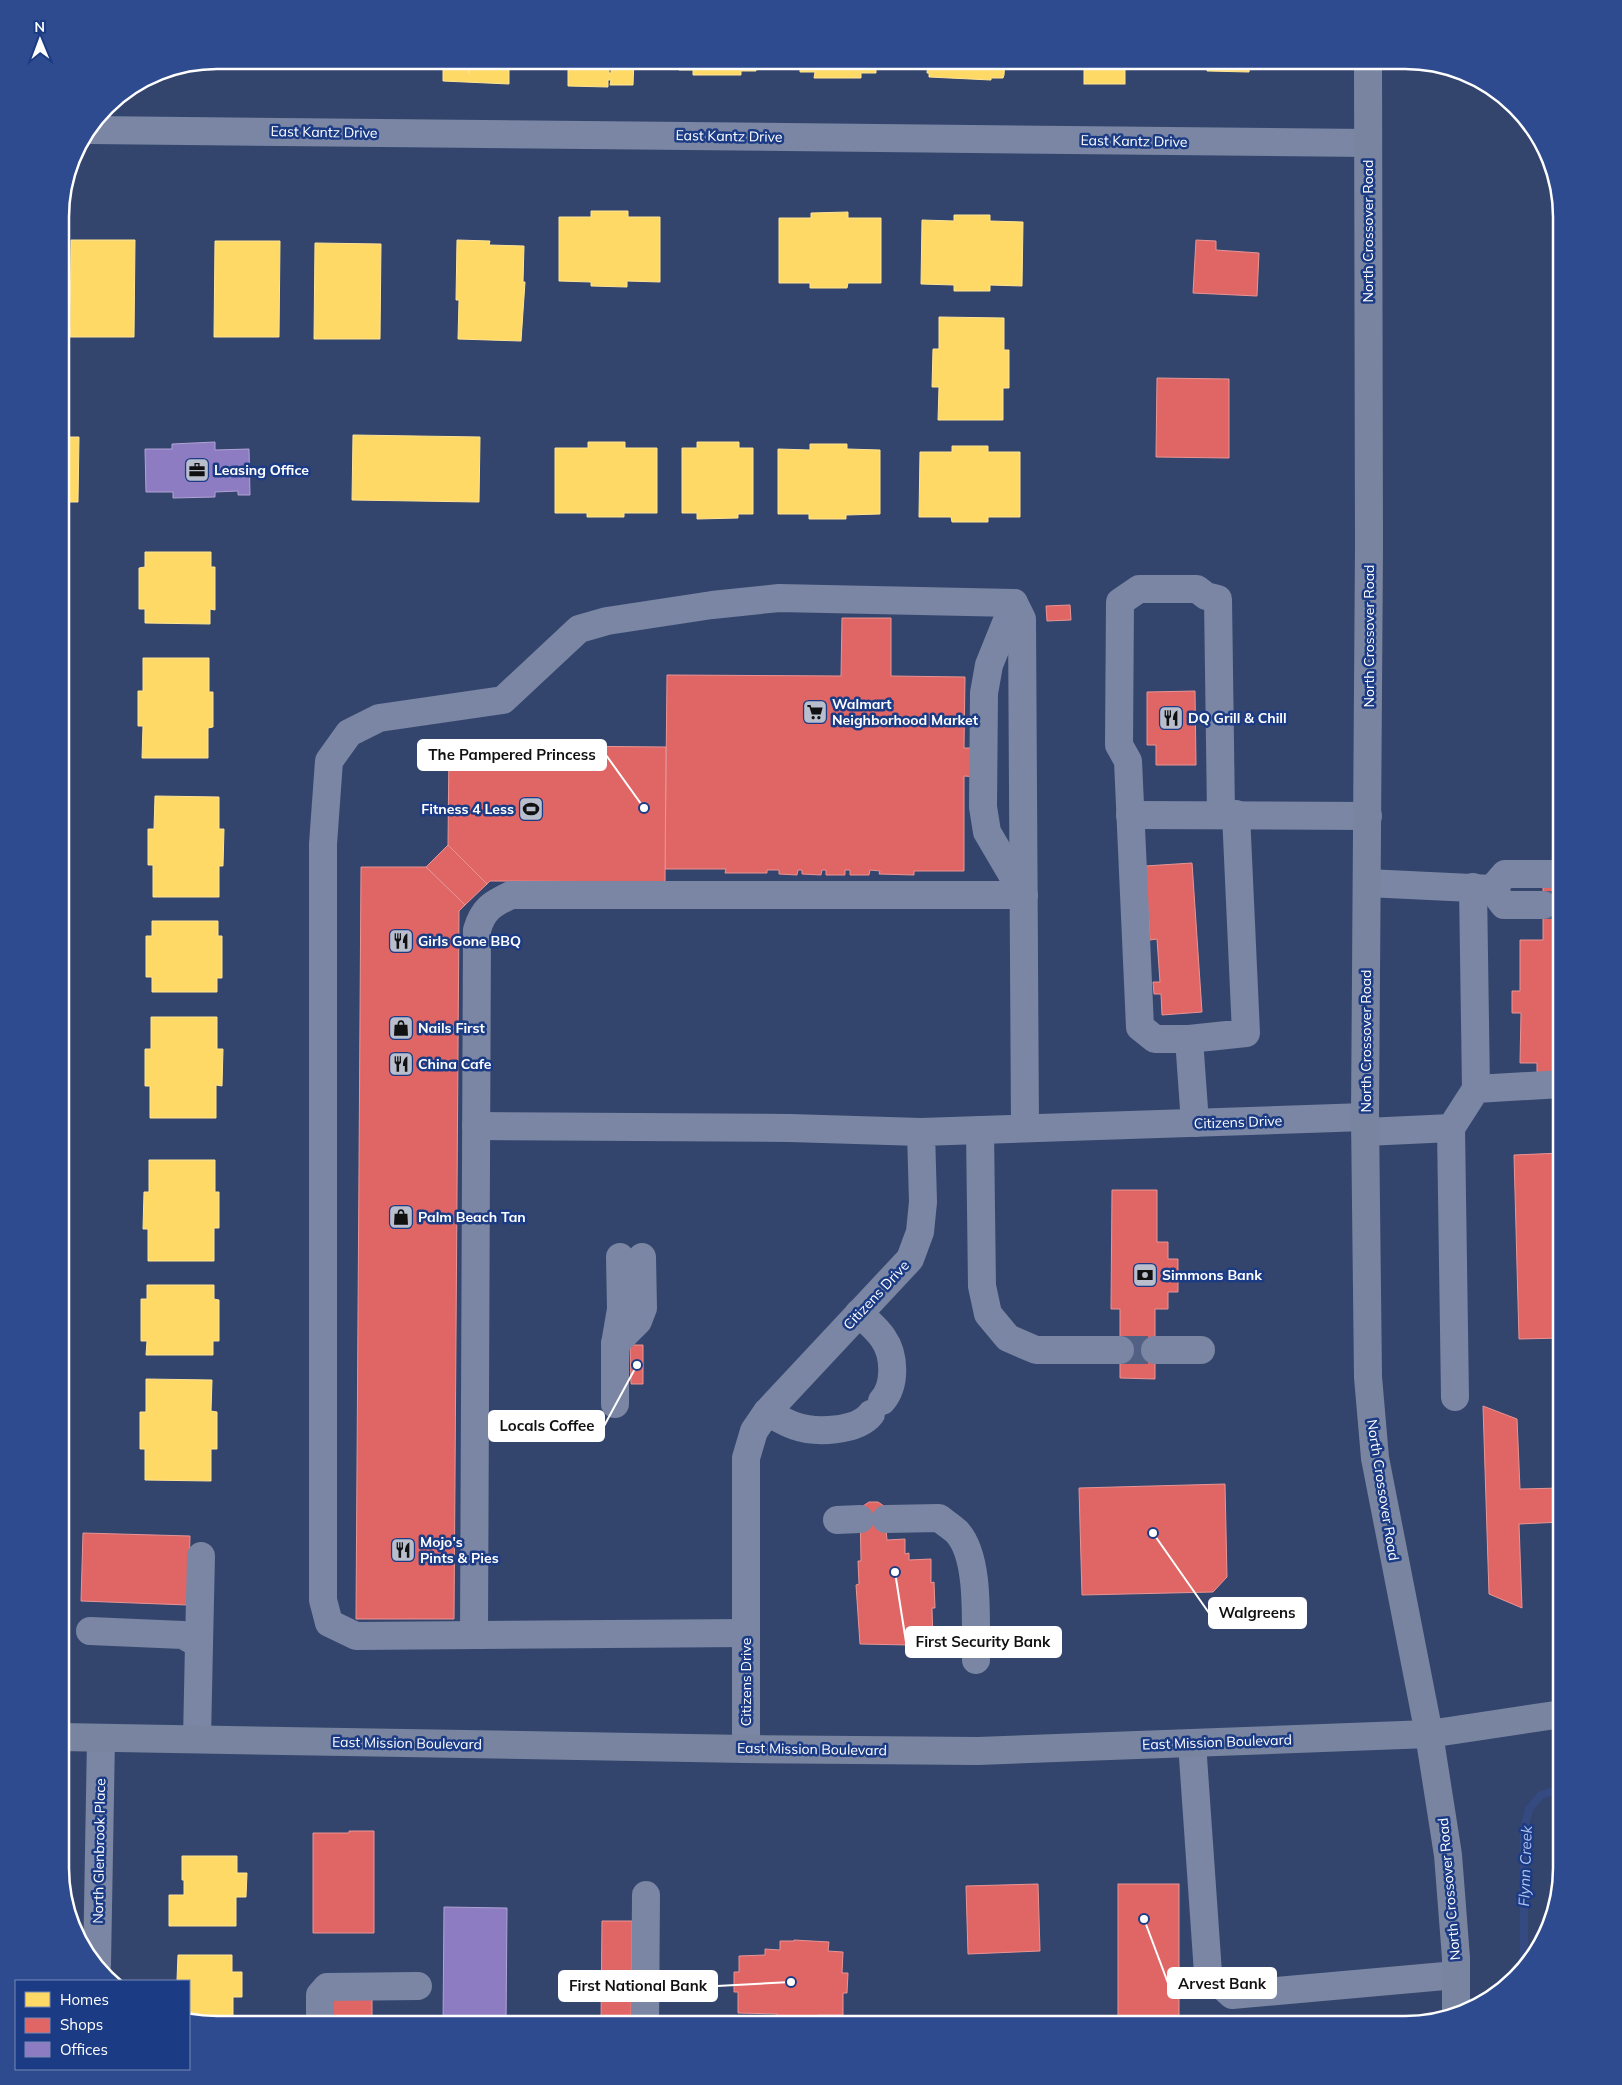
<svg xmlns="http://www.w3.org/2000/svg" width="1622" height="2085" font-family="Mulish,sans-serif">
<rect width="100%" height="100%" fill="#34456d"/>
<!-- homes -->
<g fill="#ffd966" stroke="#ffe494">
<path d="M 443,60 L 468,60 L 469,74 L 469,60 L 509,60 L 509,84 L 443,81 Z"/>
<path d="M 568,60 L 609,60 L 609,73 L 611,73 L 611,60 L 634,60 L 633,85 L 610,85 L 611,80 L 608,80 L 608,87 L 568,86 Z"/>
<path d="M 679,60 L 756,60 L 756,71 L 741,71 L 741,75 L 693,75 L 693,70 L 679,70 Z"/>
<path d="M 800,60 L 876,60 L 876,73 L 861,73 L 861,78 L 814,78 L 815,72 L 800,72 Z"/>
<path d="M 928,60 L 1005,60 L 1004,75 L 1003,78 L 991,78 L 991,80 L 929,77 L 929,73 L 927,73 Z"/>
<rect x="1084" y="60" width="41" height="24"/>
<path d="M 1180,60 L 1250,60 L 1249,72 L 1207,71 L 1207,62 Z"/>
<path d="M 591,211 L 628,211 L 628,217 L 660,217 L 660,282 L 627,281 L 627,287 L 591,286 L 591,282 L 559,281 L 559,217 L 591,217 Z"/>
<path d="M 848,212 L 848,218 L 881,218 L 881,283 L 848,283 L 847,288 L 810,288 L 810,283 L 779,283 L 779,218 L 811,218 L 811,213 Z"/>
<path d="M 954,215 L 990,215 L 990,221 L 1023,222 L 1022,286 L 990,285 L 990,291 L 954,291 L 954,285 L 921,284 L 922,220 L 954,221 Z"/>
<path d="M 71,240 L 135,240 L 134,337 L 70,337 Z"/>
<path d="M 457,240 L 490,241 L 489,245 L 524,246 L 523,282 L 525,282 L 521,341 L 458,339 L 459,300 L 456,300 Z"/>
<path d="M 215,241 L 280,241 L 279,337 L 214,337 Z"/>
<path d="M 315,243 L 381,244 L 380,339 L 314,339 Z"/>
<path d="M 939,317 L 1004,318 L 1004,350 L 1009,350 L 1009,388 L 1003,388 L 1003,420 L 938,420 L 939,387 L 932,387 L 933,349 L 939,349 Z"/>
<path d="M 353,435 L 480,437 L 479,502 L 352,500 Z"/>
<path d="M 60,437 L 79,437 L 78,502 L 60,502 Z"/>
<path d="M 588,442 L 625,442 L 625,448 L 657,448 L 657,513 L 624,513 L 624,517 L 587,517 L 587,513 L 555,513 L 555,448 L 588,448 Z"/>
<path d="M 697,442 L 739,442 L 739,448 L 753,448 L 753,514 L 738,514 L 738,518 L 697,519 L 697,513 L 682,513 L 682,448 L 697,448 Z"/>
<path d="M 810,444 L 847,444 L 847,449 L 880,450 L 880,514 L 846,515 L 846,519 L 809,519 L 809,514 L 778,514 L 778,449 L 810,450 Z"/>
<path d="M 952,446 L 988,446 L 988,452 L 1020,452 L 1020,517 L 988,517 L 988,522 L 952,522 L 951,517 L 919,517 L 920,452 L 952,452 Z"/>
<path d="M 145,552 L 211,552 L 211,567 L 215,567 L 215,610 L 210,609 L 210,624 L 145,623 L 145,609 L 139,609 L 139,568 L 145,567 Z"/>
<path d="M 143,658 L 209,658 L 209,692 L 213,692 L 213,727 L 208,728 L 208,758 L 142,758 L 143,726 L 138,726 L 138,691 L 143,691 Z"/>
<path d="M 155,796 L 219,797 L 219,829 L 224,829 L 223,866 L 219,866 L 219,897 L 153,897 L 153,865 L 148,865 L 148,829 L 154,829 Z"/>
<path d="M 152,921 L 218,921 L 218,936 L 222,936 L 222,978 L 217,978 L 217,992 L 152,992 L 152,977 L 146,977 L 146,936 L 152,936 Z"/>
<path d="M 151,1017 L 217,1017 L 217,1049 L 223,1049 L 222,1086 L 216,1085 L 216,1118 L 150,1118 L 150,1086 L 145,1086 L 145,1049 L 151,1049 Z"/>
<path d="M 149,1160 L 215,1160 L 215,1192 L 219,1192 L 219,1228 L 214,1228 L 214,1261 L 148,1261 L 148,1229 L 143,1229 L 144,1192 L 149,1192 Z"/>
<path d="M 147,1285 L 214,1285 L 214,1299 L 219,1300 L 219,1341 L 213,1341 L 213,1355 L 146,1355 L 147,1341 L 141,1341 L 141,1299 L 147,1299 Z"/>
<path d="M 146,1379 L 212,1380 L 211,1411 L 217,1412 L 217,1449 L 211,1449 L 211,1481 L 145,1480 L 145,1449 L 140,1449 L 140,1412 L 146,1412 Z"/>
<path d="M 182,1856 L 237,1856 L 237,1873 L 247,1873 L 246,1897 L 236,1897 L 236,1926 L 169,1926 L 169,1895 L 184,1895 L 184,1880 L 182,1880 Z"/>
<path d="M 178,1955 L 232,1955 L 232,1972 L 242,1972 L 242,1997 L 233,1997 L 233,2025 L 217,2025 L 189,2017 L 189,1981 L 177,1980 Z"/>
</g>
<!-- shops -->
<g fill="#e06666" stroke="#e99494">
<path d="M 1196,240 L 1216,241 L 1216,250 L 1259,253 L 1257,296 L 1193,293 Z"/>
<path d="M 1157,378 L 1229,379 L 1229,458 L 1156,457 Z"/>
<path d="M 1070,605 L 1071,620 L 1047,621 L 1046,606 Z"/>
<path d="M 842,618 L 891,618 L 891,676 L 965,677 L 964,748 L 978,748 L 978,777 L 964,776 L 964,871 L 914,871 L 914,875 L 879,874 L 880,871 L 870,870 L 869,875 L 850,875 L 850,870 L 845,870 L 845,875 L 826,875 L 826,870 L 822,870 L 821,875 L 802,874 L 802,870 L 798,870 L 797,875 L 779,874 L 779,870 L 767,870 L 767,873 L 725,873 L 726,869 L 665,869 L 667,675 L 841,676 Z"/>
<path d="M 1195,691 L 1196,765 L 1156,765 L 1156,745 L 1147,745 L 1147,692 Z"/>
<path d="M 449,745 L 666,747 L 665,882 L 490,881 L 487,884 L 448,845 Z"/>
<path d="M 448,845 L 487,884 L 465,905 L 426,867 Z"/>
<path d="M 1192,863 L 1202,1012 L 1162,1015 L 1161,994 L 1154,994 L 1153,982 L 1160,982 L 1157,939 L 1150,940 L 1145,866 Z"/>
<path d="M 361,867 L 426,867 L 465,905 L 459,911 L 454,1619 L 356,1619 Z"/>
<path d="M 1543,886 L 1562,886 L 1562,1074 L 1537,1074 L 1537,1063 L 1520,1063 L 1521,1013 L 1512,1013 L 1512,991 L 1520,991 L 1520,940 L 1543,940 Z"/>
<path d="M 1562,1153 L 1562,1338 L 1519,1339 L 1514,1155 Z"/>
<path d="M 1112,1190 L 1157,1190 L 1157,1242 L 1168,1242 L 1168,1259 L 1178,1259 L 1178,1292 L 1168,1292 L 1168,1309 L 1155,1309 L 1155,1379 L 1120,1378 L 1120,1309 L 1111,1309 Z"/>
<path d="M 630,1345 L 643,1345 L 643,1384 L 631,1384 Z"/>
<path d="M 1483,1406 L 1517,1419 L 1520,1489 L 1562,1488 L 1562,1522 L 1519,1524 L 1522,1608 L 1489,1594 Z"/>
<path d="M 1225,1484 L 1227,1577 L 1213,1592 L 1082,1595 L 1079,1488 Z"/>
<path d="M 869,1502 L 878,1502 L 884,1506 L 887,1540 L 905,1539 L 905,1554 L 909,1553 L 909,1560 L 931,1559 L 931,1583 L 934,1582 L 935,1608 L 932,1608 L 933,1642 L 909,1643 L 909,1645 L 860,1644 L 856,1585 L 859,1584 L 858,1561 L 861,1561 L 860,1508 Z"/>
<path d="M 83,1533 L 190,1536 L 188,1605 L 81,1601 Z"/>
<path d="M 349,1831 L 374,1831 L 374,1933 L 313,1933 L 313,1833 L 349,1833 Z"/>
<path d="M 1038,1884 L 1040,1951 L 968,1954 L 966,1886 Z"/>
<rect x="1118" y="1884" width="61" height="141"/>
<path d="M 602,1921 L 632,1921 L 631,2021 L 601,2021 Z"/>
<path d="M 794,1940 L 829,1942 L 828,1951 L 843,1952 L 842,1973 L 848,1973 L 847,1993 L 843,1993 L 843,2015 L 818,2015 L 818,2025 L 777,2025 L 777,2014 L 738,2013 L 738,1992 L 734,1992 L 734,1972 L 739,1972 L 739,1956 L 765,1955 L 765,1949 L 780,1950 L 780,1941 L 794,1941 Z"/>
<path d="M 372,1991 L 372,2025 L 328,2025 L 328,1994 Z"/>
</g>
<!-- offices -->
<g fill="#8e7cc3" stroke="#b0a3d5">
<path d="M 215,442 L 215,450 L 249,449 L 250,495 L 238,495 L 238,491 L 215,492 L 215,497 L 173,498 L 173,492 L 146,492 L 145,449 L 172,449 L 172,444 Z"/>
<path d="M 444,1907 L 507,1908 L 506,2025 L 443,2025 Z"/>
</g>
<g fill="none" stroke-linecap="round" stroke-linejoin="round">
<!-- stream -->
<path stroke="#354a80" stroke-width="8" d="M 1524,1965 L 1524,1829 L 1529,1809 L 1541,1795 L 1562,1788"/>
<!-- minor-tunnel -->
<g stroke="#526183" stroke-width="28" stroke-dasharray="28 14" stroke-linecap="butt">
<path d="M 1543,905 L 1562,905"/>
<path d="M 1120,1350 L 1155,1350"/>
</g>
<!-- minor -->
<g stroke="#7a86a3" stroke-width="28">
<path d="M 90,130 L 1368,143"/>
<path d="M 1221,814 L 1218,599 L 1206,596 L 1197,589 L 1139,589 L 1120,602 L 1119,745 L 1128,761 L 1140,1027 L 1155,1039 L 1189,1039 L 1246,1033 L 1236,814"/>
<path d="M 1130,815 L 1368,816"/>
<path d="M 1367,883 L 1492,889 L 1504,905 L 1543,905"/>
<path d="M 1473,887 L 1476,1089"/>
<path d="M 1492,889 L 1505,874 L 1562,874"/>
<path d="M 1189,1039 L 1195,1123"/>
<path d="M 476,1126 L 790,1128 L 921,1132"/>
<path d="M 1451,1128 L 1476,1089 L 1562,1084"/>
<path d="M 980,1130 L 982,1286 L 988,1314 L 1008,1338 L 1036,1350 L 1120,1350"/>
<path d="M 1366,1132 L 1451,1128 L 1455,1397"/>
<path d="M 859,1313 C 867,1321 877,1329 883,1338 C 895,1355 896,1385 882,1401"/>
<path d="M 615,1344 L 638,1321 L 643,1308 L 642,1257"/>
<path d="M 1155,1350 L 1201,1350"/>
<path d="M 615,1404 L 615,1344 L 621,1309 L 620,1257"/>
<path d="M 767,1412 C 776,1417 786,1423 795,1426 C 815,1433 857,1432 871,1414"/>
<path d="M 886,1519 L 939,1518 C 944,1522 952,1527 957,1532 C 981,1558 975,1626 976,1660"/>
<path d="M 837,1520 L 860,1519"/>
<path d="M 90,1631 L 183,1635 L 199,1644 L 197,1739"/>
<path d="M 746,1633 L 356,1636 L 329,1623 L 323,1600 L 323,844 L 329,761 L 349,733 L 379,718 L 503,700 L 579,629 L 607,621 L 712,605 L 779,598 L 1014,603 L 1022,619 L 1025,1128"/>
<path d="M 474,1635 L 477,930 C 483,909 492,904 511,895 L 1024,895 L 987,832 L 983,807 L 984,693 L 989,665 L 1014,603"/>
<path d="M 199,1644 L 201,1556"/>
<path d="M 1192,1743 L 1208,1973 L 1232,1995 L 1456,1975"/>
<path d="M 746,1749 L 746,1458 L 754,1431 L 767,1412 L 910,1259 L 920,1232 L 923,1202 L 921,1132 L 1365,1117"/>
<path d="M 97,1965 L 101,1738"/>
<path d="M 320,2025 L 320,1995 L 327,1987 L 418,1986"/>
<path d="M 645,2025 L 646,1895"/>
</g>
<!-- major -->
<g stroke="#7985a0" stroke-width="28">
<path d="M 1368,60 L 1369,547 L 1365,1117 L 1368,1377 L 1375,1458 L 1429,1734 L 1448,1855 L 1456,1958 L 1456,2015"/>
<path d="M 60,1737 L 746,1749 L 978,1751 L 1429,1734 L 1562,1714"/>
</g>
</g>
<!-- icons -->
<defs>
<symbol id="office-square" viewBox="-11 -11 22 22"><rect x="-9" y="-9" width="18" height="18" rx="4" fill="#b8becc" stroke="#1c3b85"/><path d="M-6-3h4V-5.5h4V-3h4V5H-6ZM-1-4.5V-3h2v-1.5ZM-6 0V1H6V0Z" fill="#111"/></symbol>
<symbol id="supermarket-square" viewBox="-11 -11 22 22"><rect x="-9" y="-9" width="18" height="18" rx="4" fill="#b8becc" stroke="#1c3b85"/><path d="M-6-5.5h2.5l.6 2H6L4.5 2H-2.5L-4.4-4H-6ZM-1.5 3.2a1.3 1.3 0 1 0 .1 0ZM3 3.2a1.3 1.3 0 1 0 .1 0Z" fill="#111"/></symbol>
<symbol id="restaurant-square" viewBox="-11 -11 22 22"><rect x="-9" y="-9" width="18" height="18" rx="4" fill="#b8becc" stroke="#1c3b85"/><path d="M-5-6h1v4h1v-4h1v4h1v-4h1v5L-1.5 .5V6h-2V.5L-5-1ZM5-6V6H3V1.5H1.5Q1.5-4 5-6Z" fill="#111"/></symbol>
<symbol id="stadium-square" viewBox="-11 -11 22 22"><rect x="-9" y="-9" width="18" height="18" rx="4" fill="#b8becc" stroke="#1c3b85"/><path d="M0-5a6.5 5 0 1 0 0 10a6.5 5 0 1 0 0-10ZM-3.5-1.8h7v3.6h-7Z" fill="#111"/></symbol>
<symbol id="shop-square" viewBox="-11 -11 22 22"><rect x="-9" y="-9" width="18" height="18" rx="4" fill="#b8becc" stroke="#1c3b85"/><path d="M-5-2.5h2.3a2.7 3.5 0 0 1 5.4 0H5L5.5 6h-11ZM-1.5-2.5h3a1.5 2.3 0 0 0-3 0Z" fill="#111"/></symbol>
<symbol id="bank-square" viewBox="-11 -11 22 22"><rect x="-9" y="-9" width="18" height="18" rx="4" fill="#b8becc" stroke="#1c3b85"/><path d="M-6-4H6V4H-6ZM0-2.3a2.3 2.3 0 1 0 0 4.6a2.3 2.3 0 1 0 0-4.6Z" fill="#111"/></symbol>
</defs>
<g fill-rule="evenodd">
<use href="#office-square" x="183" y="456" width="28" height="28"/>
<use href="#supermarket-square" x="801" y="698" width="28" height="28"/>
<use href="#restaurant-square" x="1157" y="704" width="28" height="28"/>
<use href="#stadium-square" x="517" y="795" width="28" height="28"/>
<use href="#restaurant-square" x="387" y="927" width="28" height="28"/>
<use href="#shop-square" x="387" y="1014" width="28" height="28"/>
<use href="#restaurant-square" x="387" y="1050" width="28" height="28"/>
<use href="#shop-square" x="387" y="1203" width="28" height="28"/>
<use href="#bank-square" x="1131" y="1261" width="28" height="28"/>
<use href="#restaurant-square" x="389" y="1536" width="28" height="28"/>
</g>
<g text-anchor="middle" dominant-baseline="central" stroke-width="5" stroke-linejoin="round" paint-order="stroke">
<!-- street labels -->
<g font-size="14" fill="#fff" stroke="#1c3b85">
<text transform="translate(324 132) rotate(1)">East Kantz Drive</text>
<text transform="translate(729 136) rotate(1)">East Kantz Drive</text>
<text transform="translate(1134 141) rotate(1)">East Kantz Drive</text>
<text transform="translate(1368 231) rotate(-90)">North Crossover Road</text>
<text transform="translate(1369 636) rotate(-90)">North Crossover Road</text>
<text transform="translate(1366 1041) rotate(-90)">North Crossover Road</text>
<text transform="translate(1238 1122) rotate(-2)">Citizens Drive</text>
<text transform="translate(876 1295) rotate(-47)">Citizens Drive</text>
<text transform="translate(1383 1490) rotate(81)">North Crossover Road</text>
<text transform="translate(746 1682) rotate(-90)">Citizens Drive</text>
<text transform="translate(1217 1742) rotate(-2)">East Mission Boulevard</text>
<text transform="translate(407 1743) rotate(1)">East Mission Boulevard</text>
<text transform="translate(812 1749) rotate(1)">East Mission Boulevard</text>
<text transform="translate(99 1851) rotate(-89)">North Glenbrook Place</text>
<text transform="translate(1449 1889) rotate(-95)">North Crossover Road</text>
</g>
<!-- poi labels -->
<g font-size="14" font-weight="bold" fill="#fff" stroke="#1c3b85" text-anchor="start">
<text x="214" y="470">Leasing Office</text>
<text x="832" y="704">Walmart<tspan x="832" dy="16">Neighborhood Market</tspan></text>
<text x="1188" y="718">DQ Grill &amp; Chill</text>
<text x="514" y="809" text-anchor="end">Fitness 4 Less</text>
<text x="418" y="941">Girls Gone BBQ</text>
<text x="418" y="1028">Nails First</text>
<text x="418" y="1064">China Cafe</text>
<text x="418" y="1217">Palm Beach Tan</text>
<text x="1162" y="1275">Simmons Bank</text>
<text x="420" y="1542">Mojo's<tspan x="420" dy="16">Pints &amp; Pies</tspan></text>
</g>
<!-- water labels -->
<g font-size="15" font-style="italic" fill="#afc4f2" stroke="#1c3b85">
<text transform="translate(1525 1866) rotate(-88)">Flynn Creek</text>
</g>
</g>
<!-- crop -->
<path d="M0 0H1622V2085H0ZM217 69H1405A148 148 0 0 1 1553 217V1868A148 148 0 0 1 1405 2016H217A148 148 0 0 1 69 1868V217A148 148 0 0 1 217 69Z" fill="#2e4b8f" fill-rule="evenodd"/>
<path fill="none" stroke="#fff" stroke-width="2.5" d="M217 69H1405A148 148 0 0 1 1553 217V1868A148 148 0 0 1 1405 2016H217A148 148 0 0 1 69 1868V217A148 148 0 0 1 217 69Z"/>
<!-- callouts -->
<path fill="none" stroke="#fff" stroke-width="2" d="M644 808L606 755M637 1365L604 1426M1153 1533L1209 1613M895 1572L906 1642M1144 1919L1168 1983M791 1982L717 1986"/>
<g fill="#fff" stroke="#1c3b85" stroke-width="2">
<circle cx="644" cy="808" r="5"/>
<circle cx="637" cy="1365" r="5"/>
<circle cx="1153" cy="1533" r="5"/>
<circle cx="895" cy="1572" r="5"/>
<circle cx="1144" cy="1919" r="5"/>
<circle cx="791" cy="1982" r="5"/>
</g>
<g fill="#fff" stroke="#fff" stroke-width="2">
<rect x="418" y="740" width="188" height="30" rx="5"/>
<rect x="489" y="1411" width="115" height="30" rx="5"/>
<rect x="1209" y="1598" width="97" height="30" rx="5"/>
<rect x="906" y="1627" width="155" height="30" rx="5"/>
<rect x="1168" y="1968" width="108" height="30" rx="5"/>
<rect x="559" y="1971" width="158" height="30" rx="5"/>
</g>
<g font-size="15" text-anchor="middle" font-weight="bold" fill="#111">
<text x="512" y="760">The Pampered Princess</text>
<text x="547" y="1431">Locals Coffee</text>
<text x="1257" y="1618">Walgreens</text>
<text x="983" y="1647">First Security Bank</text>
<text x="1222" y="1989">Arvest Bank</text>
<text x="638" y="1991">First National Bank</text>
</g>
<!-- legend -->
<rect x="15" y="1980" width="175" height="90" fill="#1c3b85" stroke="#7789b6"/>
<rect x="25" y="1992" width="25" height="15" fill="#ffd966" stroke="#7789b6"/>
<text x="60" y="2005" font-size="15" fill="#ffffff">Homes</text>
<rect x="25" y="2018" width="25" height="15" fill="#e06666" stroke="#7789b6"/>
<text x="60" y="2030" font-size="15" fill="#ffffff">Shops</text>
<rect x="25" y="2042" width="25" height="15" fill="#8e7cc3" stroke="#7789b6"/>
<text x="60" y="2055" font-size="15" fill="#ffffff">Offices</text>
<!-- north arrow -->
<g transform="translate(40 40) rotate(359)" stroke="#1c3b85" stroke-width="4" paint-order="stroke">
<path d="M0-4L9 19L0 12L-9 19Z" fill="#ffffff"/>
<text y="-8" font-size="14" font-weight="bold" text-anchor="middle" fill="#ffffff">N</text>
</g>
</svg>
